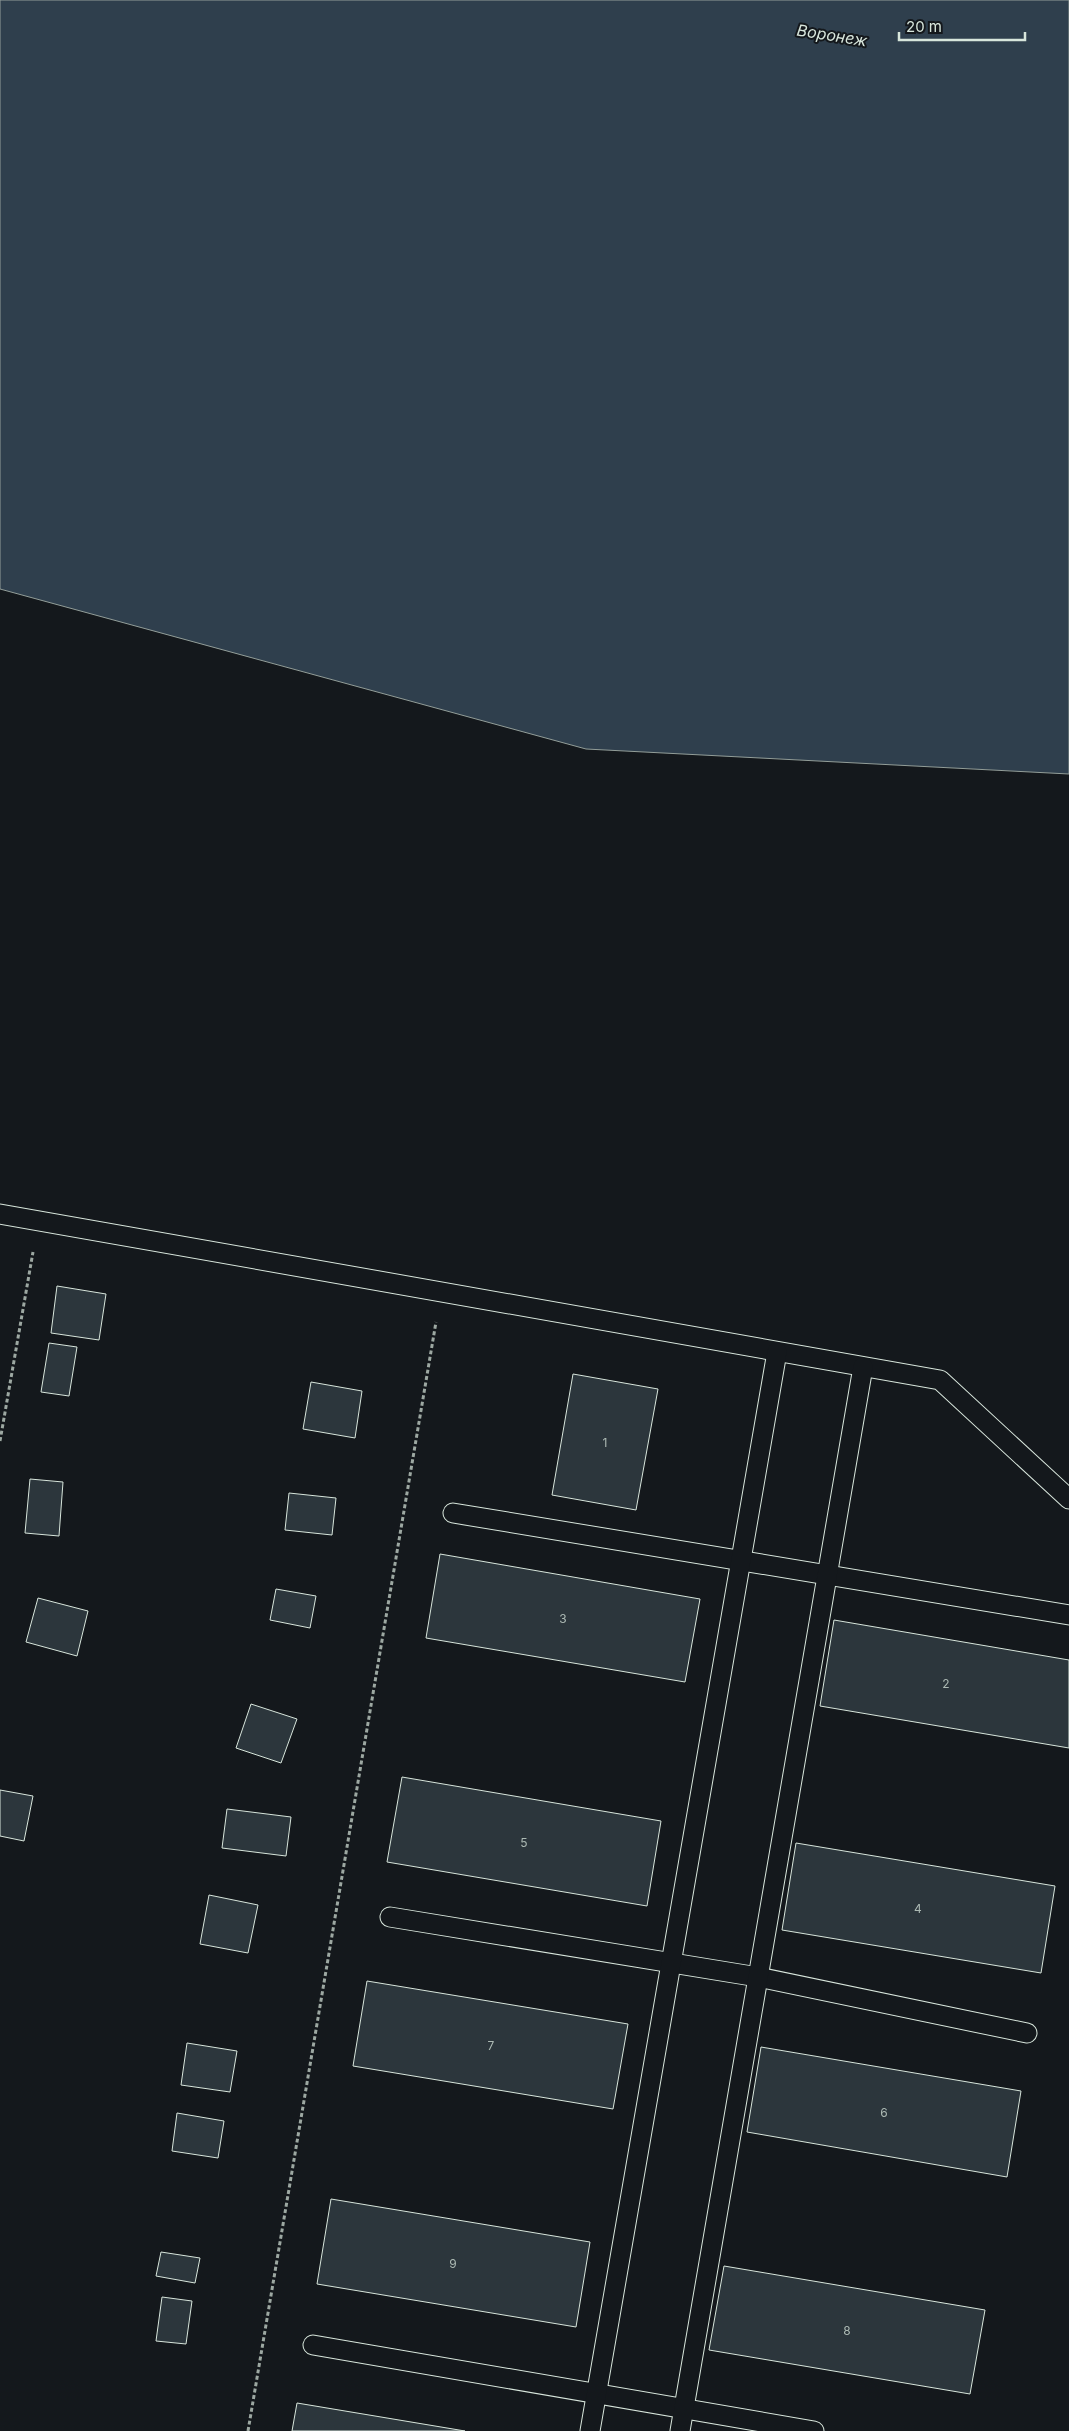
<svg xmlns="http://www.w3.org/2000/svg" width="1069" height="2431" font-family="Inter,sans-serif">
<rect width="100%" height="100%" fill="#14181c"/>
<!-- water -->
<path fill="#2f3f4d" stroke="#939e99" d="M 0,0 L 1069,0 L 1069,774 L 586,749 L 0,589 Z"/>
<!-- building -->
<g fill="#2c363c" stroke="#d8e6dc">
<path d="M 57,1286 L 106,1294 L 99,1340 L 51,1333 Z"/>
<path d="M 49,1343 L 77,1347 L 69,1396 L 41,1392 Z"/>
<path d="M 573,1374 L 658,1389 L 636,1510 L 552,1495 Z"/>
<path d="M 311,1382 L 362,1391 L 355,1438 L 303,1429 Z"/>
<path d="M 30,1479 L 63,1482 L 59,1536 L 25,1533 Z"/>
<path d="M 289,1493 L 336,1498 L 332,1535 L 285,1530 Z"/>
<path d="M 440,1554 L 700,1599 L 685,1682 L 426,1638 Z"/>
<path d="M 276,1589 L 316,1596 L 310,1628 L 270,1620 Z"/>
<path d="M 38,1598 L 88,1611 L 77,1656 L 26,1642 Z"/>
<path d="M 834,1620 L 1069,1660 L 1069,1748 L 820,1706 Z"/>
<path d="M 251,1704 L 297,1719 L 281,1763 L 236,1748 Z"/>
<path d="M 402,1777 L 661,1821 L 647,1906 L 387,1862 Z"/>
<path d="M 0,1790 L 33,1796 L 24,1841 L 0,1836 Z"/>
<path d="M 227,1809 L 291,1817 L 286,1856 L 222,1848 Z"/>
<path d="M 796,1843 L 1055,1886 L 1041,1973 L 782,1930 Z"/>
<path d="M 209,1895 L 258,1905 L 248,1953 L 200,1944 Z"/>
<path d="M 367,1981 L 628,2024 L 613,2109 L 353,2066 Z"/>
<path d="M 187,2043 L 237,2051 L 230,2092 L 181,2085 Z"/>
<path d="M 761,2047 L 1021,2091 L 1007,2177 L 747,2132 Z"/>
<path d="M 177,2113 L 224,2121 L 218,2158 L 172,2151 Z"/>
<path d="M 331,2199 L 590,2242 L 576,2327 L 317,2284 Z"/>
<path d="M 161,2252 L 200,2258 L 195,2283 L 156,2276 Z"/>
<path d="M 724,2266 L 985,2310 L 970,2394 L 709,2350 Z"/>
<path d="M 162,2297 L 192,2301 L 186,2344 L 156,2341 Z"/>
<path d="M 297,2403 L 465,2431 L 292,2431 Z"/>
</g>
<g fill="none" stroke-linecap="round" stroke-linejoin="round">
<defs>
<g id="lane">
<path d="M 0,1214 L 940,1380 L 1069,1499"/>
<path d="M 453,1513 L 1069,1615"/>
<path d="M 390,1917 L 758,1977 L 1027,2033"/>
<path d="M 313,2345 L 814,2431"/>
<path d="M 590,2431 L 777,1352"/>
<path d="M 680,2431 L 863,1367"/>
</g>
</defs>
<!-- lane casing -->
<use href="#lane" stroke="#d8e6dc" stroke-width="21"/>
<!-- path -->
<g stroke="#9da8a2" stroke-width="3" stroke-dasharray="4 2.5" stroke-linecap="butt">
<path d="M 0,1441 L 33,1252"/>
<path d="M 248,2431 L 436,1322"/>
</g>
<!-- lane -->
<use href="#lane" stroke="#14181c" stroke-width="19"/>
</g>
<g text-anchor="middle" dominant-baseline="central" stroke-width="4" stroke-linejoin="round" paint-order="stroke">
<!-- number labels -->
<g font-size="12" fill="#adbab4">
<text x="605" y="1442">1</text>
<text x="563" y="1618">3</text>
<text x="946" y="1683">2</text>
<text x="524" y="1842">5</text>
<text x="918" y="1908">4</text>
<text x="491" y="2045">7</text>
<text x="884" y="2112">6</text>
<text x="453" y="2263">9</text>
<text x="847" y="2330">8</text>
</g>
<!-- water labels -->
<g font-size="16" font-style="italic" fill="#d8e6dc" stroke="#14181c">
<text transform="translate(832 35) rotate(9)">Воронеж</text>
</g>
</g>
<!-- scale -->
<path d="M899 32v8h126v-8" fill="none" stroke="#d8e6dc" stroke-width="2.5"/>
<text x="906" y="32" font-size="15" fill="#d8e6dc" stroke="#14181c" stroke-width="4" paint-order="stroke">20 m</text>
</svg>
